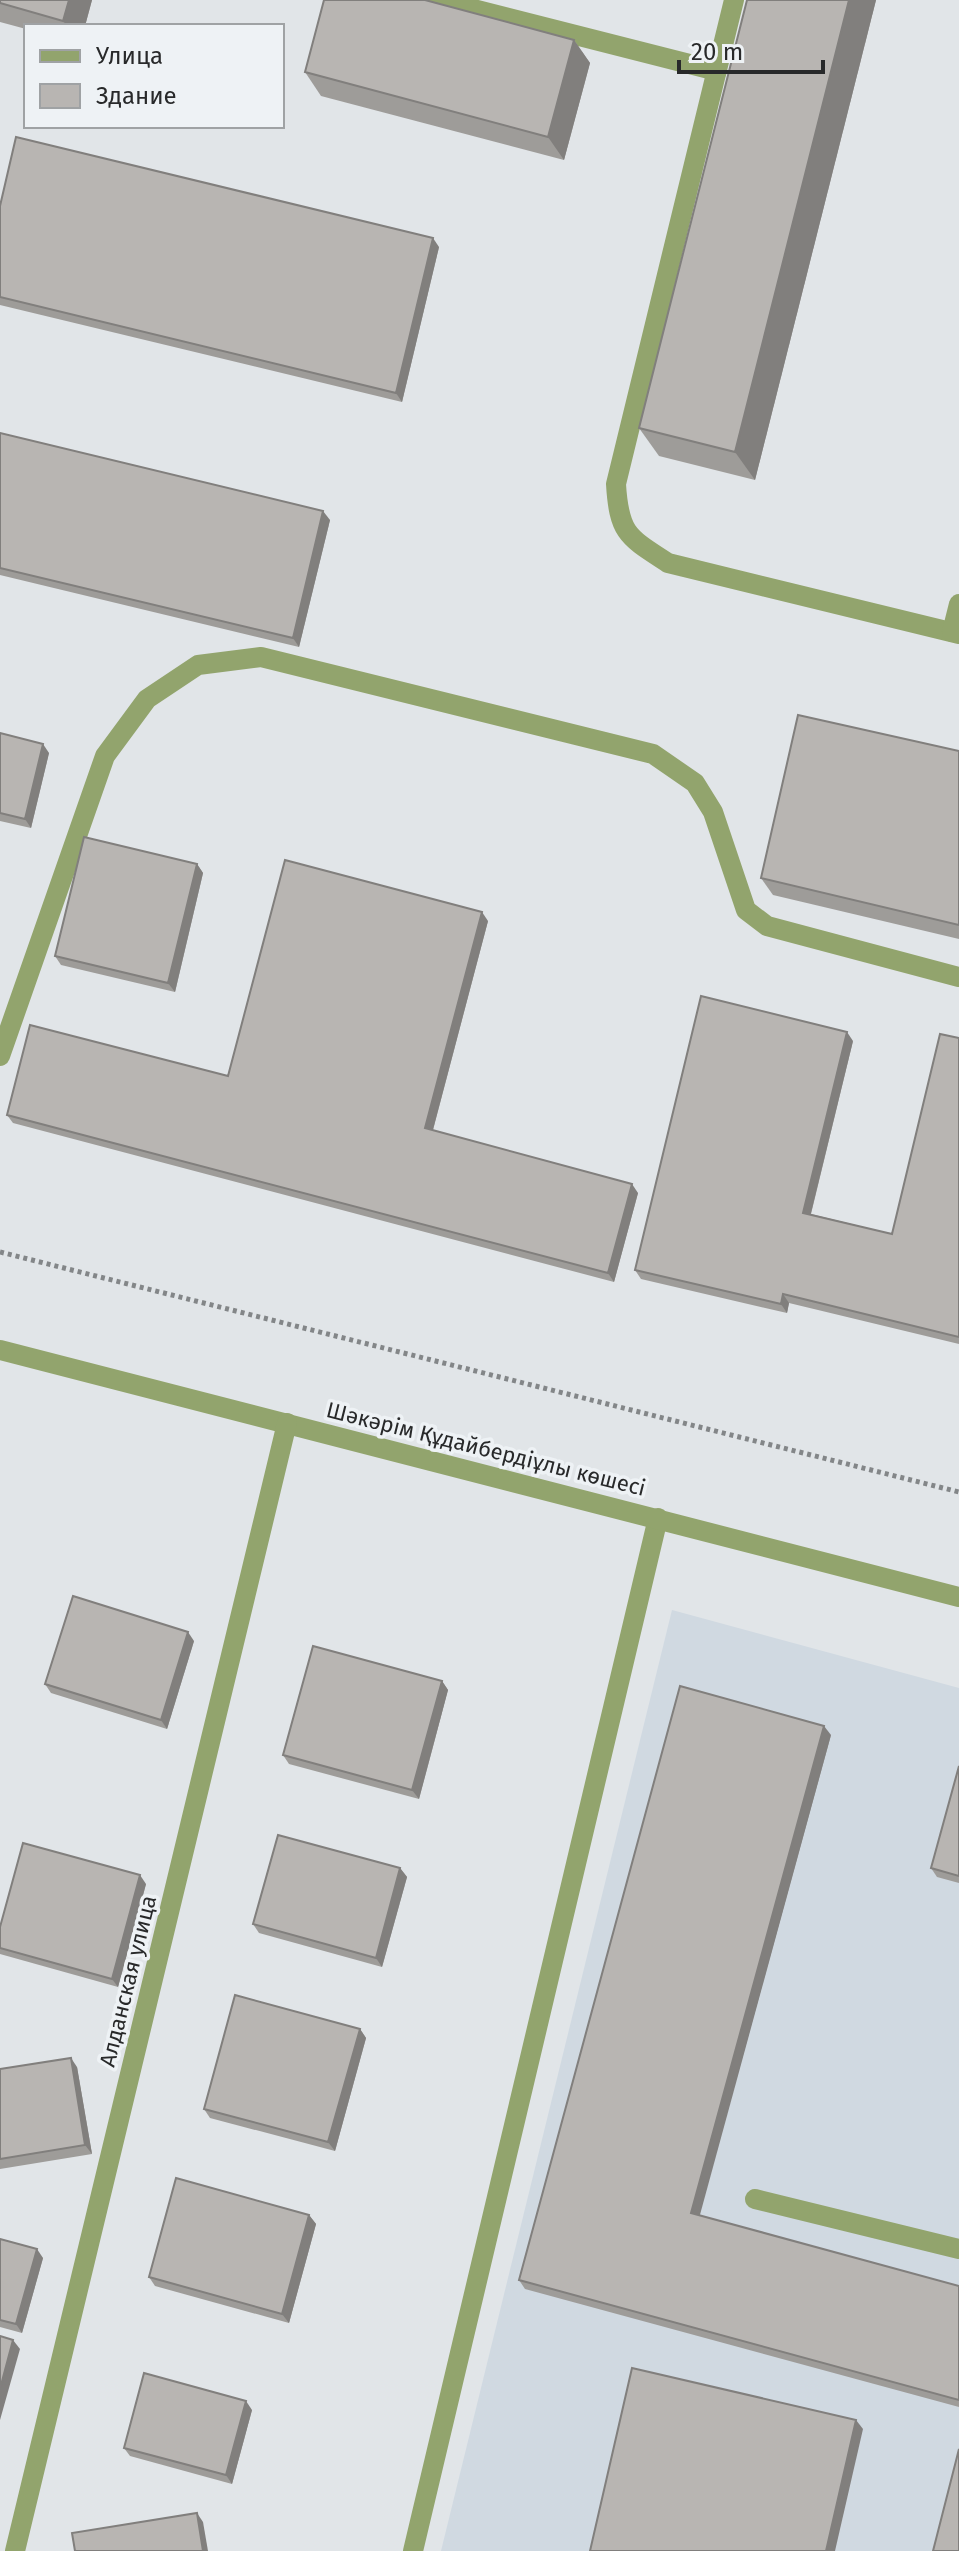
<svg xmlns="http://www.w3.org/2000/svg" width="959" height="2551" font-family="'Fira Sans',sans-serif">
<rect width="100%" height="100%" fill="#e1e5e8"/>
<!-- built -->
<path fill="#d0d9e1" d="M 672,1610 L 959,1688 L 959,2551 L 441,2551 Z"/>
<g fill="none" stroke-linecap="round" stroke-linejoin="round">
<!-- path -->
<path stroke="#838688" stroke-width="5" stroke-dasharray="4 4" stroke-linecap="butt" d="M 0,1252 L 959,1492"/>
<!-- service -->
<g stroke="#92a46d" stroke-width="20">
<path d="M 438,0 L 717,71"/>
<path d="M 734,0 L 616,484 C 619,534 628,537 668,563 L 959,634"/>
<path d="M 952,632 L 959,604"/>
<path d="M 0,1056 L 105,756 L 147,699 L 198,665 L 261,657 L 653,754 L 695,783 L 713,812 L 746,910 L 767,926 L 959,977"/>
<path d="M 755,2199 L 959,2249"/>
<path d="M 413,2551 L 658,1518"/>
</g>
<!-- minor -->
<g stroke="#92a46d" stroke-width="20">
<path d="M 0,1350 L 959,1597"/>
<path d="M 15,2551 L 287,1423"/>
</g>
</g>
<!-- wall -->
<g fill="#9e9c99">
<path d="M 0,0 L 92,0 L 85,26 L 26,26 L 26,29 L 0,22 Z"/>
<path d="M 747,0 L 876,0 L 755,480 L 659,456 L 639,428 Z"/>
<path d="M 574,40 L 590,63 L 564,160 L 321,96 L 305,72 Z"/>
<path d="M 0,206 L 439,247 L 402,402 L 0,305 Z"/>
<path d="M 0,433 L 330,520 L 299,647 L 0,575 Z"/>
<path d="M 0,733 L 49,753 L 31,828 L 0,821 Z"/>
<path d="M 959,751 L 959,939 L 773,895 L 761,878 Z"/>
<path d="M 197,864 L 203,873 L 175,992 L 61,965 L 55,956 Z"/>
<path d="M 488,921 L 433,1130 L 638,1193 L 614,1282 L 13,1123 L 7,1115 L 228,1076 Z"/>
<path d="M 959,1038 L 959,1344 L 789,1303 L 787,1313 L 641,1279 L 635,1270 L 853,1041 L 811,1214 L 892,1234 Z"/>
<path d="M 194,1641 L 167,1729 L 51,1693 L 45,1684 Z"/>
<path d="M 442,1681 L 448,1690 L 419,1799 L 289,1764 L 283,1755 Z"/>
<path d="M 831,1735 L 699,2215 L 959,2286 L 959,2407 L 525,2289 L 519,2280 Z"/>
<path d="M 959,1766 L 959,1883 L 937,1877 L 931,1868 Z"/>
<path d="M 400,1868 L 407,1877 L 382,1967 L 259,1933 L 253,1924 Z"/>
<path d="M 146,1884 L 118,1987 L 0,1954 L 0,1927 Z"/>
<path d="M 360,2029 L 366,2038 L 335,2151 L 210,2118 L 204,2109 Z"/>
<path d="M 77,2067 L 92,2154 L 0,2169 L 0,2069 Z"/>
<path d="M 309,2215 L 316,2224 L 289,2323 L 155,2286 L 149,2277 Z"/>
<path d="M 0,2239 L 43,2258 L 22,2333 L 0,2327 Z"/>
<path d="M 252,2410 L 232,2484 L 130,2456 L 124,2448 Z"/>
</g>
<!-- shaded-wall -->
<g fill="#817f7d">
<path d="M 69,0 L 92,0 L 85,26 L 67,26 L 63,21 Z"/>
<path d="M 849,0 L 876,0 L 755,480 L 735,452 Z"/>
<path d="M 574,40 L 590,63 L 564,160 L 548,137 Z"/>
<path d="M 433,238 L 439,247 L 402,402 L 396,393 Z"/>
<path d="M 323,511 L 330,520 L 299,647 L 293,638 Z"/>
<path d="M 43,744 L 49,753 L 31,828 L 25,819 Z"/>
<path d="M 197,864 L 203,873 L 175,992 L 168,983 Z"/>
<path d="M 482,912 L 488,921 L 431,1137 L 425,1128 Z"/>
<path d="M 847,1032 L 853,1041 L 809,1221 L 803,1213 Z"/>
<path d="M 632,1184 L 638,1193 L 614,1282 L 608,1273 Z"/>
<path d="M 783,1294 L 789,1303 L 787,1313 L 781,1304 Z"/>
<path d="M 188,1632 L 194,1641 L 167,1729 L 161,1720 Z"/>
<path d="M 442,1681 L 448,1690 L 419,1799 L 412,1790 Z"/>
<path d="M 824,1726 L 831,1735 L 698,2222 L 691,2213 Z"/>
<path d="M 400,1868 L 407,1877 L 382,1967 L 376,1958 Z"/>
<path d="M 140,1875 L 146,1884 L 118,1987 L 112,1979 Z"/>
<path d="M 360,2029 L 366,2038 L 335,2151 L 328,2142 Z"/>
<path d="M 71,2058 L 77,2067 L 92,2154 L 85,2145 Z"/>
<path d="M 309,2215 L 316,2224 L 289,2323 L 282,2314 Z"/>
<path d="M 37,2249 L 43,2258 L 22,2333 L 16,2324 Z"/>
<path d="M 13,2340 L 20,2349 L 0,2420 L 0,2389 Z"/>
<path d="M 246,2401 L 252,2410 L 232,2484 L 226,2475 Z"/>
<path d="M 856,2420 L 863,2429 L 835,2551 L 826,2551 Z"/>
<path d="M 197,2513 L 203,2522 L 208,2551 L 203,2551 Z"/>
</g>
<!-- building -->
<g fill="#b8b5b2" stroke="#817f7d" stroke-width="2">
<path d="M 0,0 L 69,0 L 63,21 L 0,3 Z"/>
<path d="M 324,0 L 425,0 L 574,40 L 548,137 L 305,72 Z"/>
<path d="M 747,0 L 849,0 L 735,452 L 639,428 Z"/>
<path d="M 16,137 L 433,238 L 396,393 L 0,297 L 0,206 Z"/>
<path d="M 0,433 L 323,511 L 293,638 L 0,568 Z"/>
<path d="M 798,715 L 959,751 L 959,925 L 761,878 Z"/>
<path d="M 0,733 L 43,744 L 25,819 L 0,813 Z"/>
<path d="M 84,837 L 197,864 L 168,983 L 55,956 Z"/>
<path d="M 285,860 L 482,912 L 425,1128 L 632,1184 L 608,1273 L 7,1115 L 30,1025 L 228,1076 Z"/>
<path d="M 701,996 L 847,1032 L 803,1213 L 892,1234 L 940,1034 L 959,1038 L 959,1337 L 783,1294 L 781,1304 L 635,1270 Z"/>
<path d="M 73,1596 L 188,1632 L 161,1720 L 45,1684 Z"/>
<path d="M 313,1646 L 442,1681 L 412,1790 L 283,1755 Z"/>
<path d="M 680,1686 L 824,1726 L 691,2213 L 959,2286 L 959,2400 L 519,2280 Z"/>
<path d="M 959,1766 L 959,1876 L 931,1868 Z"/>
<path d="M 278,1835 L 400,1868 L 376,1958 L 253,1924 Z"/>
<path d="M 23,1843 L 140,1875 L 112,1979 L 0,1948 L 0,1927 Z"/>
<path d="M 235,1995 L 360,2029 L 328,2142 L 204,2109 Z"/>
<path d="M 71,2058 L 85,2145 L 0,2159 L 0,2069 Z"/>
<path d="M 176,2178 L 309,2215 L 282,2314 L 149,2277 Z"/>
<path d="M 0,2239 L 37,2249 L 16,2324 L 0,2320 Z"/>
<path d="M 0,2336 L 13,2340 L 0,2389 Z"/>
<path d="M 632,2368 L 856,2420 L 826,2551 L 590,2551 Z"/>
<path d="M 144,2373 L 246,2401 L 226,2475 L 124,2448 Z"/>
<path d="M 959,2449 L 959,2551 L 933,2551 Z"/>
<path d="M 197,2513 L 203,2551 L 75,2551 L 72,2533 Z"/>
</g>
<g text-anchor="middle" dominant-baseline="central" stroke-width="7" stroke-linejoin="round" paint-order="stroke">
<!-- street labels -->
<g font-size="22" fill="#28292a" stroke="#eef2f5">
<text transform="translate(486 1449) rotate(14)">Шәкәрім Құдайбердіұлы көшесі</text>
<text transform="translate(128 1981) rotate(-76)">Алданская улица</text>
</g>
</g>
<!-- legend -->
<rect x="24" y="24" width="260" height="104" fill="#eef2f5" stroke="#9fa2a4" stroke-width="2"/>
<rect x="40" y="50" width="40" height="12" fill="#92a46d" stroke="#9fa2a4" stroke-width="2"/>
<text x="96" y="64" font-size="24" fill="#28292a">Улица</text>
<rect x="40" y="84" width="40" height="24" fill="#b8b5b2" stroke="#9fa2a4" stroke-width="2"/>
<text x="96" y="104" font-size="24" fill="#28292a">Здание</text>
<!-- scale -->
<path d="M679 60v12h144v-12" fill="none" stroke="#28292a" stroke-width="4"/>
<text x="691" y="60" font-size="24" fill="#28292a" stroke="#eef2f5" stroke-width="6" paint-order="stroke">20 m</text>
</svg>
